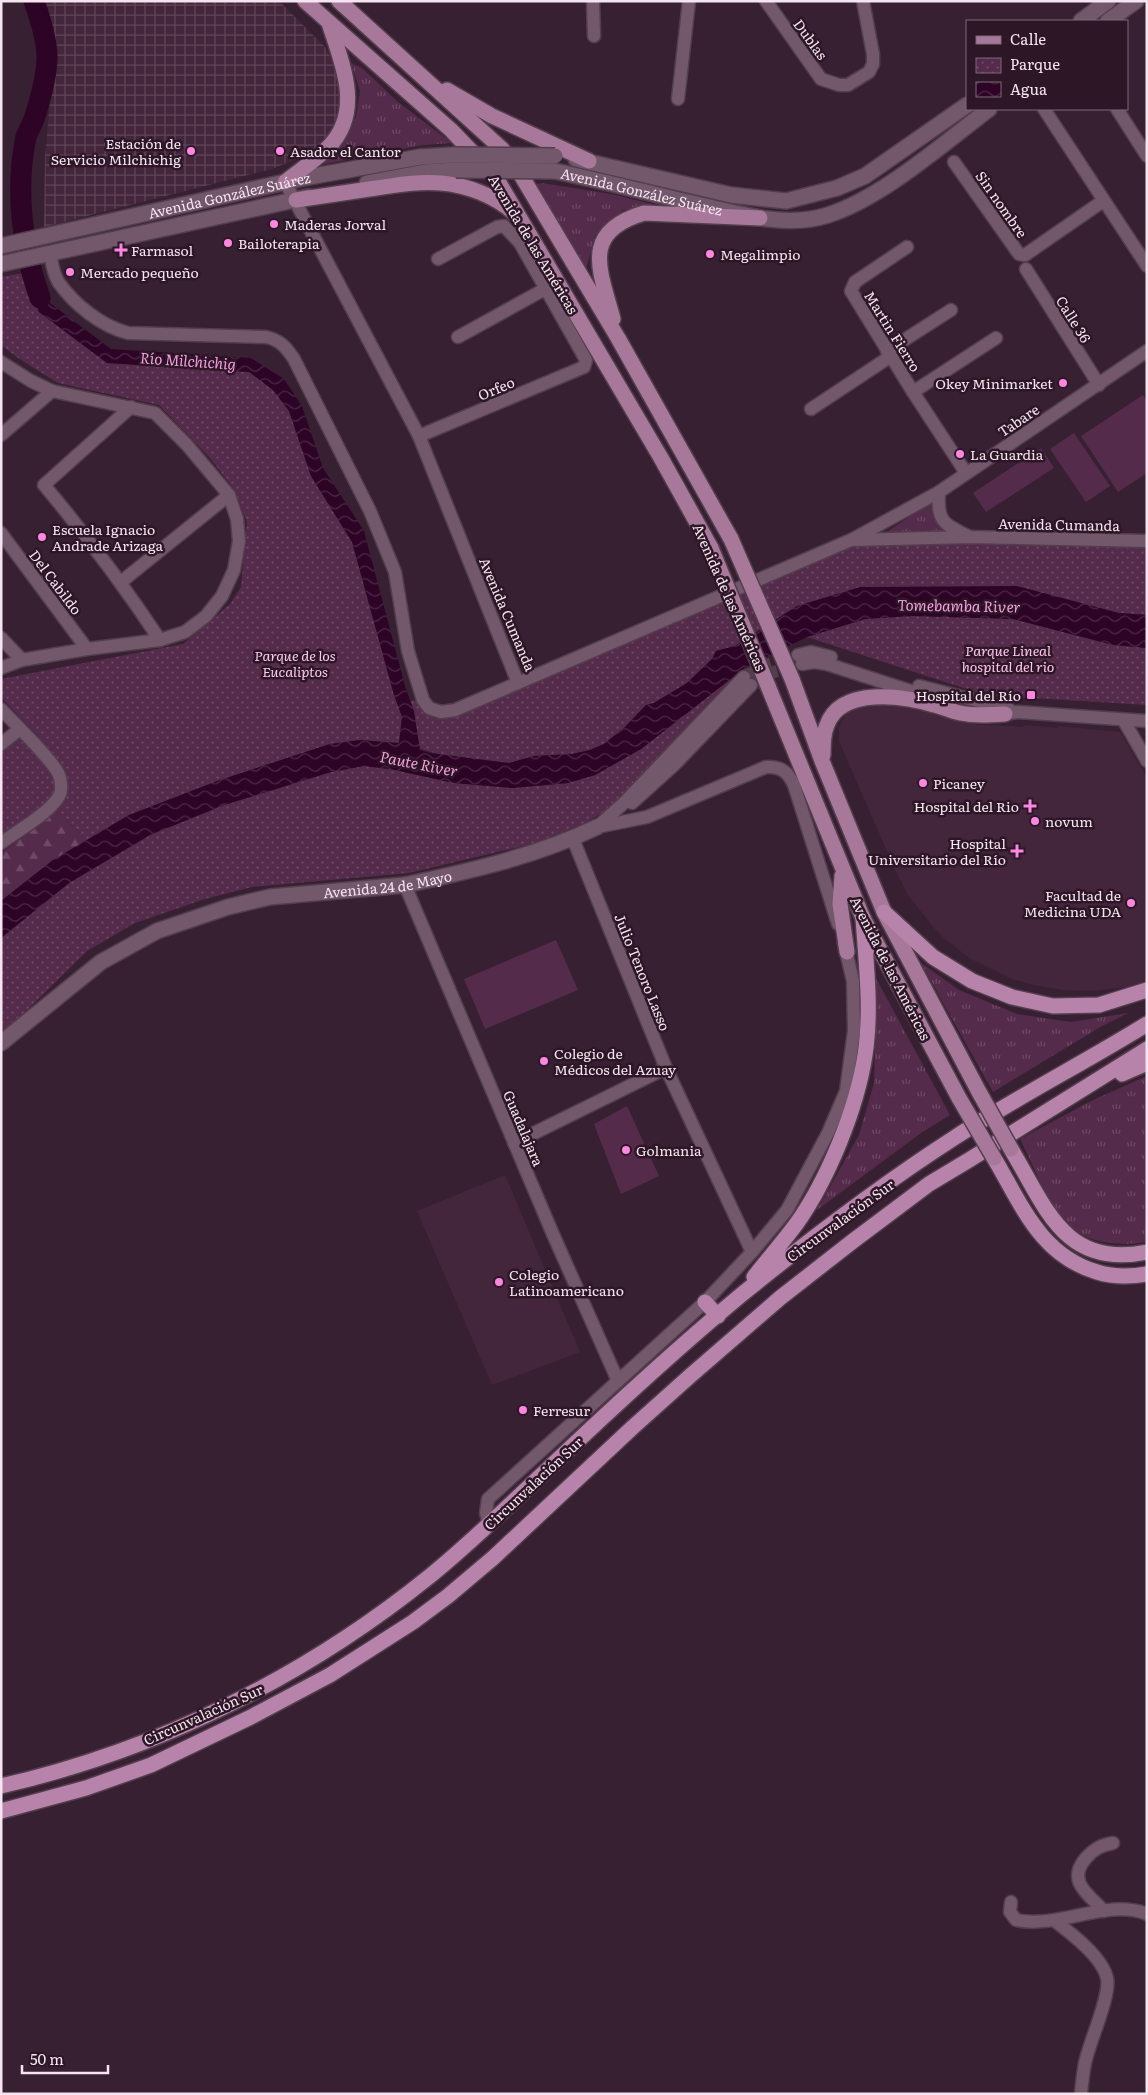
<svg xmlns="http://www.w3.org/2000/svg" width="1148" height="2095" font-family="Literata,serif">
<defs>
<pattern id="industrial-grid" width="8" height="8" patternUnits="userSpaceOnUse" patternTransform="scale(1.25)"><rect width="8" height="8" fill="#43263c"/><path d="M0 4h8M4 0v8" fill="none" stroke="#5f4558"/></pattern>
<pattern id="grass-tufts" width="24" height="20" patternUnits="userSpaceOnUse" patternTransform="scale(1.25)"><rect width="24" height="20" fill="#552b4b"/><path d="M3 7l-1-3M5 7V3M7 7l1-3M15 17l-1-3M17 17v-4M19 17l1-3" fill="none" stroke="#6e4a65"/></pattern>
<pattern id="forest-firs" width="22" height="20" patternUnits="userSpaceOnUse" patternTransform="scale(1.25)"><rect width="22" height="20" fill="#552b4b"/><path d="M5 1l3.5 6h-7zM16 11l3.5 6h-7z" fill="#6e4a65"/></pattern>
<pattern id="park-dots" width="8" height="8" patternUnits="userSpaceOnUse" patternTransform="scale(1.25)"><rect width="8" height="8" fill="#552b4b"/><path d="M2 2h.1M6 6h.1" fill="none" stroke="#6e4a65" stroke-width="1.8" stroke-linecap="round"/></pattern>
<pattern id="water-waves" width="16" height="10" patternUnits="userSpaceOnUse" patternTransform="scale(1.25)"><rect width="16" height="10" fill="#2d0426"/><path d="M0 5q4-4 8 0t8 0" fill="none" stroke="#4c2846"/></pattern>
</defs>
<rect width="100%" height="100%" fill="#372031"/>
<!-- built -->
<g fill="#43263c">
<path d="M 886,700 L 956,717 L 971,724 L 1022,727 L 1026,725 L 1057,728 L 1059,726 L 1120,732 L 1147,778 L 1147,981 L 1126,987 L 1091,991 L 1062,990 L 1033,985 L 1010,978 L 969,958 L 945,939 L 934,928 L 908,895 L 897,874 L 839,741 L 839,727 L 846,714 L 858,705 Z"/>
<path d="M 505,1175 L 580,1352 L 492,1385 L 417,1211 Z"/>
</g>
<!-- industrial -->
<path fill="url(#industrial-grid)" d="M 44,1 L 279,1 L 325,47 L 338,71 L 343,95 L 340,115 L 333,135 L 314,152 L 272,169 L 44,227 L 45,158 L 52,77 L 48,9 Z"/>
<!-- grass -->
<g fill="url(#grass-tufts)">
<path d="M 351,63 L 362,68 L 398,102 L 452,143 L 423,145 L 320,165 L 343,144 L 356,117 L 360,91 Z"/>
<path d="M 542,183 L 611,194 L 660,206 L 623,210 L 595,236 L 586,269 L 534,185 Z"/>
<path d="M 933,501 C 932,517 937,526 951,535 L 884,534 Z"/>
<path d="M 921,963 L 959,990 L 1017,1014 L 1071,1022 L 1128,1013 L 1102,1026 L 993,1092 Z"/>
<path d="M 872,971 L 950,1115 L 921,1133 L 817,1210 L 859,1135 L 874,1083 L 876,1018 Z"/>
<path d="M 1147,1076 L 1147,1242 C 1061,1254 1052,1203 1020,1139 L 1093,1100 Z"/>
</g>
<!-- forest -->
<path fill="url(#forest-firs)" d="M 54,808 L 87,840 L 53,860 L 1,901 L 1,853 L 48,819 Z"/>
<!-- park -->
<g fill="url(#park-dots)">
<path d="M 23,273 L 39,312 L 107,363 L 250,372 L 273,390 L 289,411 L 311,476 L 352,542 L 394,695 L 402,716 L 399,743 L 360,740 L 330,744 L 220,780 L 129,815 L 87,840 L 54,808 C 58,800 66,789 66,780 C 66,760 16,714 1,697 L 1,679 L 183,644 L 230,604 L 241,587 L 247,522 L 234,489 L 210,458 L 159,405 L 58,383 L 18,358 L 1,345 L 1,277 Z"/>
<path d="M 851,540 C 950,540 1048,545 1147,545 L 1147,615 L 1119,613 L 789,611 L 735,646 L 716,651 L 712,659 L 687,683 L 654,703 L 646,705 L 625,727 L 604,744 L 590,750 L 572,754 L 534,756 L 509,763 L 448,757 L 411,746 L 405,701 L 423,700 L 441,712 Z"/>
<path d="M 913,616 L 1013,619 L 1113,645 L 1147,648 L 1147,705 L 985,695 L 807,637 L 865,619 Z"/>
<path d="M 746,667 L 744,677 L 618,804 L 583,824 L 539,842 L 409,873 L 252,887 L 205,899 L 135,923 L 87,951 L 16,1021 L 1,1031 L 1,938 L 69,883 L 150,835 L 224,805 L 331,772 L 364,766 L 390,769 L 454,783 L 512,788 L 568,783 L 595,775 L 641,749 Z"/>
<path d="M 20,735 L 59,776 L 60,791 L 1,842 L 1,749 Z"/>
</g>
<!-- garden -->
<g fill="#552b4b">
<path d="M 1143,395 L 1147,401 L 1147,473 L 1118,492 L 1081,436 Z"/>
<path d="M 1074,433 L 1110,486 L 1086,502 L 1050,449 Z"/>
<path d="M 1041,448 L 1054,468 L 986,512 L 973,493 Z"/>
<path d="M 556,940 L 578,990 L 485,1029 L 464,979 Z"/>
<path d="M 627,1106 L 659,1176 L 621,1194 L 594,1124 Z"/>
</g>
<!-- water -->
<path fill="url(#water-waves)" d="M 38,269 L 50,303 L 111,349 L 251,358 L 284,379 L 302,406 L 323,468 L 364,531 L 405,686 L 414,711 L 420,750 L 430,753 L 509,763 L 534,756 L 572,754 L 590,750 L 604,744 L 625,727 L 646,705 L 654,703 L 687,683 L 712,659 L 716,651 L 735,646 L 797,606 L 860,587 L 1017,586 L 1119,613 L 1147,615 L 1147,648 L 1113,645 L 1013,619 L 913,616 L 865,619 L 807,637 L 746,667 L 641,749 L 595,775 L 568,783 L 512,788 L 454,783 L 390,769 L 364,766 L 331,772 L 224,805 L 150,835 L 69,883 L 1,938 L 1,901 L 53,860 L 129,815 L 220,780 L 330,744 L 360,740 L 399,743 L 402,717 L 394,695 L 352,542 L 311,476 L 289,411 L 273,390 L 249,372 L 107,363 L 39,312 L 23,273 Z"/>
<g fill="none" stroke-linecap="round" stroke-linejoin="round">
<!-- river -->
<path stroke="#2d0426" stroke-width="21" d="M 34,1 C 40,18 47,39 47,57 C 47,74 40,100 35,116 C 33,124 28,130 26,137 C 15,190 22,248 40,298"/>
<!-- minor-tunnel -->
<g stroke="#543e4e" stroke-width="12" stroke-dasharray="12 6" stroke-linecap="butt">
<path d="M 744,677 L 763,666 L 798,655"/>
<path d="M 751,685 L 768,674 L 796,665"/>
</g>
<defs>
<g id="minor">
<path d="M 593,1 L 594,36"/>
<path d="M 766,1 L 821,79 L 839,85 L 848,85 L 869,72 L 873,64 L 873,54 L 863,1"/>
<path d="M 678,99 L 689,1"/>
<path d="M 1044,109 L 1147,266"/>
<path d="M 1117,109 L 1147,156"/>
<path d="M 954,162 L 1019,254 L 1025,255 L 1103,201"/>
<path d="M 285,182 L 419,436 L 518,683"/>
<path d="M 907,247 L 855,282 L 851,291 L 913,392 L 966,473"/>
<path d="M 50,253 C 52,263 53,274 59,283 C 75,305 101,326 128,333 L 266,337 C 280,340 286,347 294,359 L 370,511 L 395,572 L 408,651 L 423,700 L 429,708 L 441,712 L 455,710 L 851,540 L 970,537 L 1147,541"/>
<path d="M 1026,269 L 1099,385"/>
<path d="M 458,337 L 545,289"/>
<path d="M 887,351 L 951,310"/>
<path d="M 1,362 L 31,381 L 52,391 L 155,413 L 187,445 L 229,495 L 237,519 L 239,541 L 234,570 L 222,596 L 206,616 L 185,632 L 160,640 L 87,649 L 22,660 L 1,668"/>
<path d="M 913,392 L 996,338"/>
<path d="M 131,407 L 44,485 C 86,535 124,586 160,640"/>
<path d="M 811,409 L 891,356"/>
<path d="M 1,435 L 52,391"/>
<path d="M 419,436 L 584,367 L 586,360 L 520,243 L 504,226 L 497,227 L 438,259"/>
<path d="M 939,492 C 937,521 943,524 968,536"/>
<path d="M 1,533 L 87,649"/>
<path d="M 853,539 L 939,492 L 1147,351"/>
<path d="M 121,582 L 229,495"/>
<path d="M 1,638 L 22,660"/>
<path d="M 798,655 L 811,652 L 831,657"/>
<path d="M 802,664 L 814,662 L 827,664 L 929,697"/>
<path d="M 919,686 L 1009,709"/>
<path d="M 1,709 C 14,723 53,760 59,775 C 61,780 62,789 60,794 C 53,811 16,832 1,843"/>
<path d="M 997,712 L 1005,714 L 1018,712 L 1147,721"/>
<path d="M 1124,721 L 1147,761"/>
<path d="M 1,744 L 20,729"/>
<path d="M 632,803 L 674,765 L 751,685"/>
<path d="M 597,827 L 647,817 L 766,767 C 781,766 788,772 794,785 L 838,924"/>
<path d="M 597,827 L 624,803 L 744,677"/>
<path d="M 573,839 L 666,1068 L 752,1252"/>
<path d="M 405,885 L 552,1232 L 618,1381"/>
<path d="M 514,1143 L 666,1068"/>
<path d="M 489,1524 L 486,1513 L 488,1499 L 705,1302 L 752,1252 L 787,1210 L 828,1133 L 846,1091 L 854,1031 L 853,981 L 844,943"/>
<path d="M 1011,1902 L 1010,1912 L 1016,1920 C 1060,1929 1107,1898 1147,1914"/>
<path d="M 1104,1911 C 1088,1894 1066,1881 1086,1858 C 1094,1849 1101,1845 1113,1843"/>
<path d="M 1055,1921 C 1072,1934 1102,1957 1107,1978 C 1111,1995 1089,2043 1085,2063 C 1083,2073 1082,2084 1081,2094"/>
</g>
<g id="secondary">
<path d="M 1081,21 L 1108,1"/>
<path d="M 1108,21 L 1136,1"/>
<path d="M 576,159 L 731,195 L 786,201 L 837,188 L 865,176 L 967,105"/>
<path id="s1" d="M 554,171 C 605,181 655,195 705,206 C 745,215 788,228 828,215 C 882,198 944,143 989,109"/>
<path d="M 367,183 L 425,172 L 456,170"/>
<path id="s2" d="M 1,246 L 303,178 L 420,157 L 454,155"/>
<path d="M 1,264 L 308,197"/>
<path id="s3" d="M 1,1043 L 101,962 L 157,931 L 228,907 L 270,897 L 405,885 C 470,871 537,856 597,827"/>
</g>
<g id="primary">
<path d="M 305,1 L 451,130 L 495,176 L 661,458 L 711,548"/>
<path d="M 339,1 L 502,149 L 518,170 L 618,338 L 731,539"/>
<path d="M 447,90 L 492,116 L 589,161"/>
<path d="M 285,182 C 300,170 322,156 333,142 C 362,106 341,61 329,23"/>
<path d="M 296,200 C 323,196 350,192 376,188 C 397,185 419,181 441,183 C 467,185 495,196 514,213"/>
<path d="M 613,319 C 600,270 580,232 644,213 L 760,218"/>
<path d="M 792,679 L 822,761 L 884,912 L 979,1092"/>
<path d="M 768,686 L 863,918 L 959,1098"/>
<path d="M 823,755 C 823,745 823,734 827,725 C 841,686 904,696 934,705 C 943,707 951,711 960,713 C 975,716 990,715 1005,714"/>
<path d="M 842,876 L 840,904 L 847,952"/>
</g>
<g id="trunk">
<path d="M 884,912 L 933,957 L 972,981 L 1012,997 L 1053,1006 L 1099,1005 L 1147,990"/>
<path d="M 1122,1074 L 1147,1063"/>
<path d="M 1011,1149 C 1046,1207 1064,1269 1147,1252"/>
<path d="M 994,1158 C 1022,1205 1040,1255 1097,1272 C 1113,1277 1130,1277 1147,1274"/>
<path d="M 754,1277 C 768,1259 783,1242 797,1223 C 828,1179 857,1108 865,1055 C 872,1010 866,963 863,918"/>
<path d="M 705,1302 L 718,1316"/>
<path d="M 1,1786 C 158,1750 305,1677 430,1576 C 472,1542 510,1504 549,1468 C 611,1409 675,1350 741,1295 C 809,1240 881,1185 954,1138 C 1017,1097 1084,1063 1147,1024"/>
<path d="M 1,1811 L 86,1788 L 151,1765 L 251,1717 L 330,1675 L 413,1622 L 448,1596 L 493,1558 L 633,1427 L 690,1376 L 780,1298 L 853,1241 L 929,1184 L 969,1160 L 1147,1049"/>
</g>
</defs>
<!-- minor casing -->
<use href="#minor" stroke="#523e4d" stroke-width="15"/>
<!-- secondary casing -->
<use href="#secondary" stroke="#523e4d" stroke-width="18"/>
<!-- primary casing -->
<use href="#primary" stroke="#523e4d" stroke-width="18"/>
<!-- trunk casing -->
<use href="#trunk" stroke="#523e4d" stroke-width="18"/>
<!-- minor -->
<use href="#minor" stroke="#73586c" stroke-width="12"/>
<!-- secondary -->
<use href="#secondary" stroke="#73586c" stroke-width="15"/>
<!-- primary -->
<use href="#primary" stroke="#a7789a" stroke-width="15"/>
<!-- trunk -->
<use href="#trunk" stroke="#b883aa" stroke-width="15"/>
<defs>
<g id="secondary-bridge">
<path d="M 454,155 L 555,156"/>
<path d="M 456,170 L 554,171"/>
</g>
<g id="primary-bridge">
<path d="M 731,539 L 792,679"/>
<path d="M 711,548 L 768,686"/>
<path d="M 979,1092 L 1011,1149"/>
<path d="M 959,1098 L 994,1158"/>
</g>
</defs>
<!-- secondary-bridge casing -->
<use href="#secondary-bridge" stroke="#523e4d" stroke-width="18" stroke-linecap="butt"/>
<!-- primary-bridge casing -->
<use href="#primary-bridge" stroke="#523e4d" stroke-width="18" stroke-linecap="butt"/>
<!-- secondary-bridge -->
<use href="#secondary-bridge" stroke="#73586c" stroke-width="15"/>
<!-- primary-bridge -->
<use href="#primary-bridge" stroke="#a7789a" stroke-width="15"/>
</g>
<!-- markers -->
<g fill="#fd86e1" stroke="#2d1727" stroke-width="2">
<circle cx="191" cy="151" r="5"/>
<circle cx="280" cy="151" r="5"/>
<circle cx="274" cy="224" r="5"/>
<circle cx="228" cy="243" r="5"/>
<path d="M118.5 242.5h5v5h5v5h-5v5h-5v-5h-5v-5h5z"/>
<circle cx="710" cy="254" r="5"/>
<circle cx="70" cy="272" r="5"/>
<circle cx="1063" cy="383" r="5"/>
<circle cx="960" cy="454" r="5"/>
<circle cx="42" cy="537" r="5"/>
<rect x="1026" y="690" width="10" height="10" rx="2.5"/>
<circle cx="923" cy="783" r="5"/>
<path d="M1027.5 798.5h5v5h5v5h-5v5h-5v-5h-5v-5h5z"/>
<circle cx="1035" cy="821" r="5"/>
<path d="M1014.5 843.5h5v5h5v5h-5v5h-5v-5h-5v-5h5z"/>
<circle cx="1131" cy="903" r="5"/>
<circle cx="544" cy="1061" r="5"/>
<circle cx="626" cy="1150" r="5"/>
<circle cx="499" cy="1282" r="5"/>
<circle cx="523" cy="1410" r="5"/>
</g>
<g text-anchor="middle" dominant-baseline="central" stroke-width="5" stroke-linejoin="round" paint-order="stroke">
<!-- street labels -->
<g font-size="14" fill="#f5e5f0" stroke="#2d1727">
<text transform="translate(811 39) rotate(54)">Dublas</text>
<text stroke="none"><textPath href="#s1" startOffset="90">Avenida González Suárez</textPath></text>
<text stroke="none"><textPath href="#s2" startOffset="234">Avenida González Suárez</textPath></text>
<text transform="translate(1002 204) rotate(55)">Sin nombre</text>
<text transform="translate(534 244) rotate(59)">Avenida de las Américas</text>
<text transform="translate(1074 319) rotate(58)">Calle 36</text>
<text transform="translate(893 331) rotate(58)">Martin Fierro</text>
<text transform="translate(496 388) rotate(-23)">Orfeo</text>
<text transform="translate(1018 420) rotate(-34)">Tabare</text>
<text transform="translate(1059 524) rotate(1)">Avenida Cumanda</text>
<text transform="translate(56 582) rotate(53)">Del Cabildo</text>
<text transform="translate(730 597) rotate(66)">Avenida de las Américas</text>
<text transform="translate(508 614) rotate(67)">Avenida Cumanda</text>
<text stroke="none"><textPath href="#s3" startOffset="429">Avenida 24 de Mayo</textPath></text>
<text transform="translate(891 968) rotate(63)">Avenida de las Américas</text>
<text transform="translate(643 972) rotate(68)">Julio Tenoro Lasso</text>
<text transform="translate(524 1128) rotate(67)">Guadalajara</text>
<text transform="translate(840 1220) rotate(-36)">Circunvalación Sur</text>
<text transform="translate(533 1483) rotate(-43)">Circunvalación Sur</text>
<text transform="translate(203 1714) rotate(-24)">Circunvalación Sur</text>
</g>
<!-- poi labels -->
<g font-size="14" fill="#f5e5f0" stroke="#2d1727" text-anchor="start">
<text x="181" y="143" text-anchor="end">Estación de<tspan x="181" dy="16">Servicio Milchichig</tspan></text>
<text x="290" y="151">Asador el Cantor</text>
<text x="284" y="224">Maderas Jorval</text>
<text x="238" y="243">Bailoterapia</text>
<text x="131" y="250">Farmasol</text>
<text x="720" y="254">Megalimpio</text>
<text x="80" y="272">Mercado pequeño</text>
<text x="1053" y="383" text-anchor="end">Okey Minimarket</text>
<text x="970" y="454">La Guardia</text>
<text x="52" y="529">Escuela Ignacio<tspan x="52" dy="16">Andrade Arizaga</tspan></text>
<text x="1021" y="695" text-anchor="end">Hospital del Río</text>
<text x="933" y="783">Picaney</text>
<text x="1019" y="806" text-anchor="end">Hospital del Rio</text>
<text x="1045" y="821">novum</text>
<text x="1006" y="843" text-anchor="end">Hospital<tspan x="1006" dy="16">Universitario del Río</tspan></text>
<text x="1121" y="895" text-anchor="end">Facultad de<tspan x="1121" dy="16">Medicina UDA</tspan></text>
<text x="554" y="1053">Colegio de<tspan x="554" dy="16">Médicos del Azuay</tspan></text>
<text x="636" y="1150">Golmania</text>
<text x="509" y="1274">Colegio<tspan x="509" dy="16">Latinoamericano</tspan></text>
<text x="533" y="1410">Ferresur</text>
</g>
<!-- park labels -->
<g font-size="14" font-style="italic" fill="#fdc6ed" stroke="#2d1727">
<text x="1008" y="650">Parque Lineal<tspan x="1008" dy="16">hospital del rio</tspan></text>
<text x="295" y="655">Parque de los<tspan x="295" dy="16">Eucaliptos</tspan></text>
</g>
<!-- water labels -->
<g font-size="15" font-style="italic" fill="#f69edf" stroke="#2d1727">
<text transform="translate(188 360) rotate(4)">Río Milchichig</text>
<text transform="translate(959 605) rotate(1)">Tomebamba River</text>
<text transform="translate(419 763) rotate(11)">Paute River</text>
</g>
</g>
<!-- border -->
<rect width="1148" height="2095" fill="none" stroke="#f5e5f0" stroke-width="5"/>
<!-- legend -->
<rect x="966" y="20" width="162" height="90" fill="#2d1727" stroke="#7d6977"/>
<rect x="976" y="36" width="25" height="8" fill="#a7789a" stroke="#7d6977"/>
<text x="1010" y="45" font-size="15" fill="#f5e5f0">Calle</text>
<rect x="976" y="58" width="25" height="15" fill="url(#park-dots)" stroke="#7d6977"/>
<text x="1010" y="70" font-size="15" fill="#f5e5f0">Parque</text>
<rect x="976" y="82" width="25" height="15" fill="url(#water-waves)" stroke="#7d6977"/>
<text x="1010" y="95" font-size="15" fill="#f5e5f0">Agua</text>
<!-- scale -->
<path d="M22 2065v8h86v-8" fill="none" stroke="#f5e5f0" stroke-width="2.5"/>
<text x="30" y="2065" font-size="15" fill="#f5e5f0" stroke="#2d1727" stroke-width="4" paint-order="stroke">50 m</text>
</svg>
